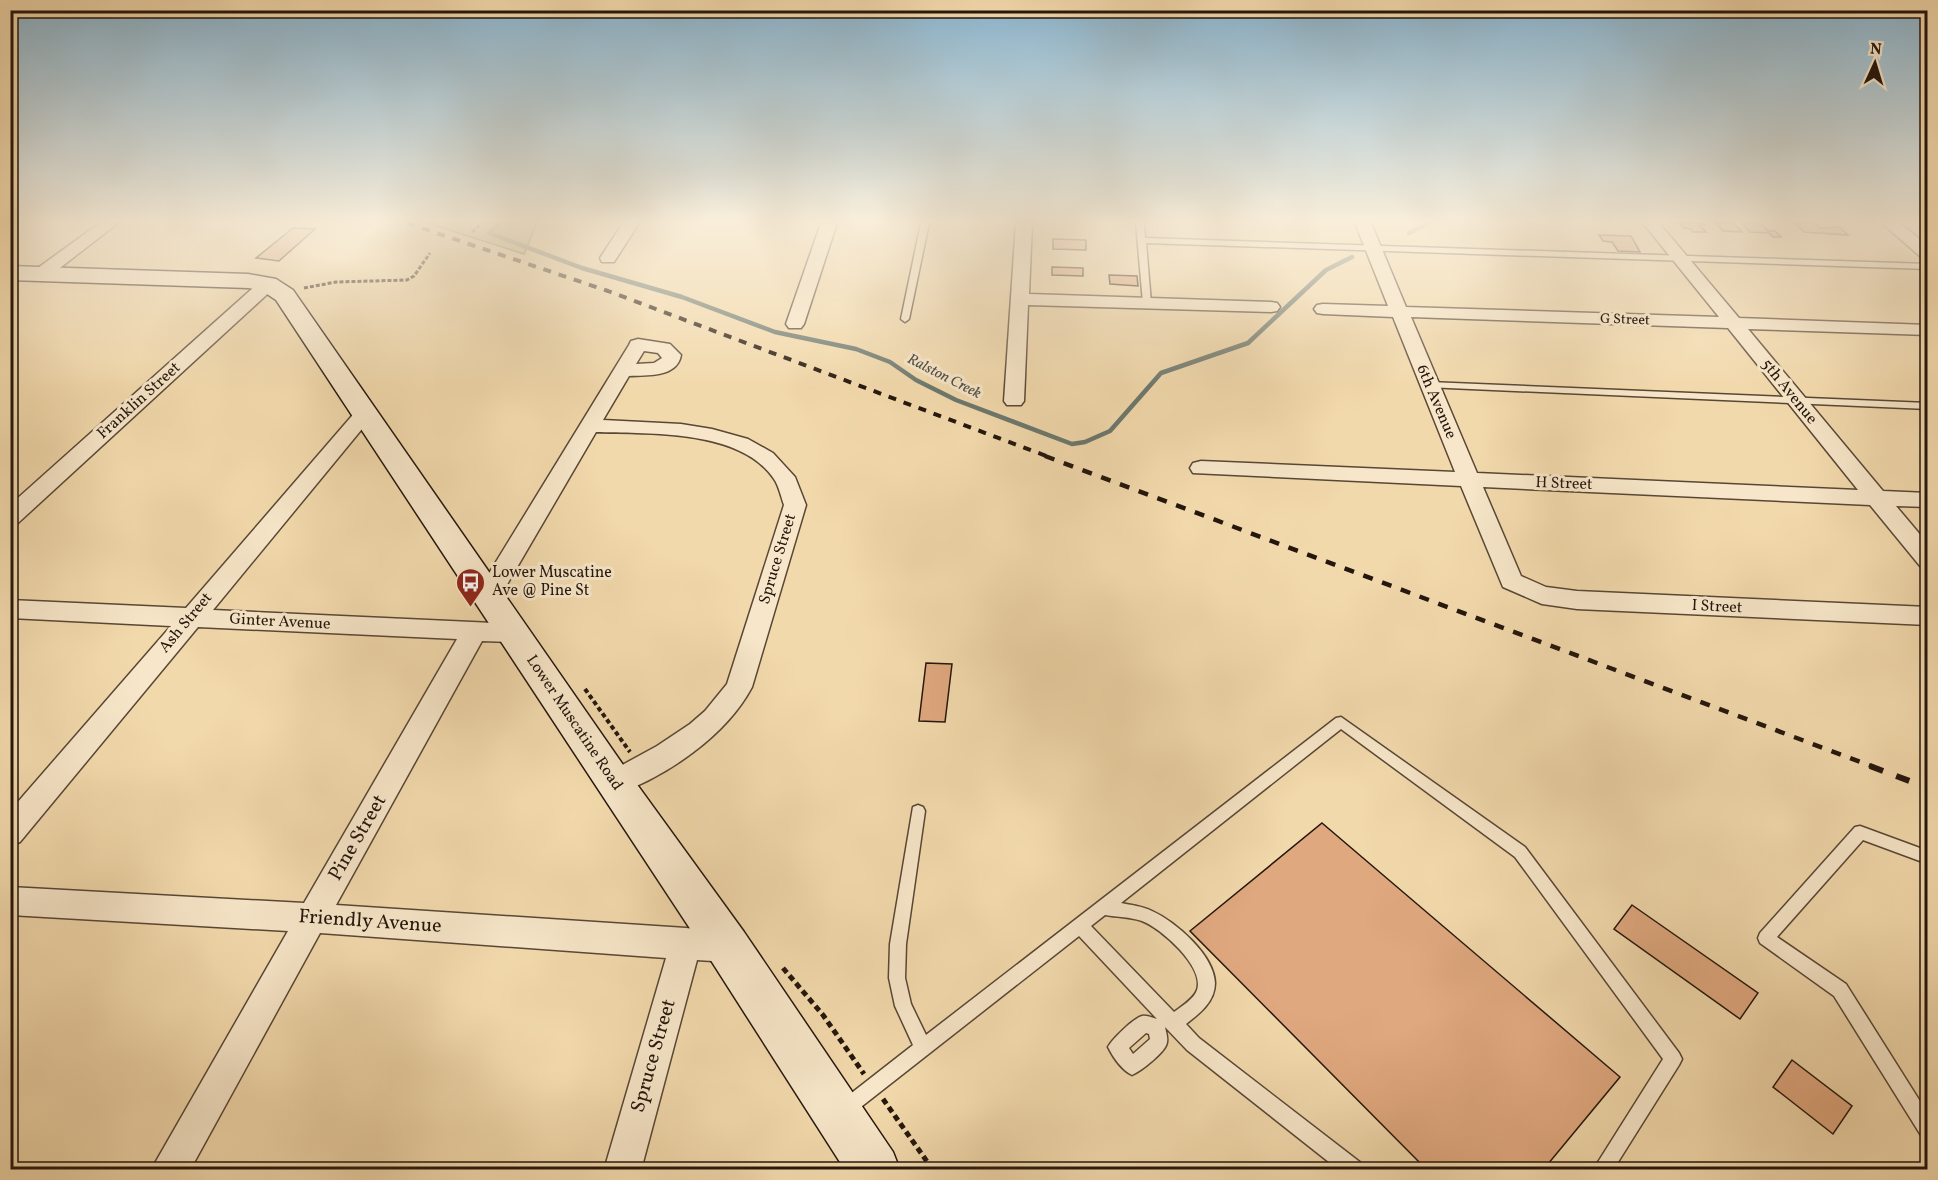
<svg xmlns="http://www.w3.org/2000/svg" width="1938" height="1180" font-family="Vollkorn,serif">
<rect width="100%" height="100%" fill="#f2d9ac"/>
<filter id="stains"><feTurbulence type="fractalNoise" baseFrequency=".00333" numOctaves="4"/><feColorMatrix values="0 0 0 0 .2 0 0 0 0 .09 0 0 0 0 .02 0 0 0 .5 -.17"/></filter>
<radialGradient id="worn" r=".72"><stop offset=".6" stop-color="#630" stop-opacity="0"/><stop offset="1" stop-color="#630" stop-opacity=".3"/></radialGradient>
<!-- green -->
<path fill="#bebe87" stroke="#716a4a" stroke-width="1.5" d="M 427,223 L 537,223 L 524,254 Z"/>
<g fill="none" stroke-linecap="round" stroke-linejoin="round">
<!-- stream -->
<g stroke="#6c786f" stroke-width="4.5">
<path d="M 499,223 L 489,233 L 582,268 L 682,297 L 775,332 L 856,349 L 890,362 L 916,380 L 956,400 L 1072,444 L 1085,442 L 1110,431 L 1161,373 L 1248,343 L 1326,270 L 1352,257"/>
<path d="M 1409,233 L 1429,223"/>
</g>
</g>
<!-- building -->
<g fill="#e0a87f" stroke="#24160d" stroke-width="1.5">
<path d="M 1679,223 L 1703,223 L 1705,225 L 1700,225 L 1706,232 L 1693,232 L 1691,229 L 1684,228 Z"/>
<path d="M 1716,223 L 1734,223 L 1742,232 L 1723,231 Z"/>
<path d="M 1742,223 L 1760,223 L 1768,231 L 1775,231 L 1781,237 L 1773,237 L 1769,233 L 1750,232 Z"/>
<path d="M 1794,223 L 1814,223 L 1820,228 L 1839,227 L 1848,235 L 1804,232 Z"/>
<path d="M 293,228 L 315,229 L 279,261 L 256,258 Z"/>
<path d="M 1599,235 L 1631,236 L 1640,252 L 1618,251 L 1612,242 L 1603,241 Z"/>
<path d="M 1053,239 L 1086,240 L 1086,250 L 1053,249 Z"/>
<path d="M 1052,267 L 1083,268 L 1083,276 L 1052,275 Z"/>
<path d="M 1109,275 L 1137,276 L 1138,286 L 1110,284 Z"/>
<path d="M 926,663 L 952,664 L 945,722 L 919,721 Z"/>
<path d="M 1322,823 L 1620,1077 L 1543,1170 L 1427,1170 L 1190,931 Z"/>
<path d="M 1632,905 L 1758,993 L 1740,1019 L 1614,929 Z"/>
<path d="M 1792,1060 L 1852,1106 L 1833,1134 L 1773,1087 Z"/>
</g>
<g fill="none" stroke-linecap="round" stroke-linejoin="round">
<defs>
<g id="lane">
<path d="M 921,223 L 929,223 L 909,319 L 905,322 L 901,319 Z"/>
<path d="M 1136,223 L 1144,223 L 1145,238 L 1928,264 L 1928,269 L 1146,243 L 1151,303 L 1147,306 L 1143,303 Z"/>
<path d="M 1429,382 L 1928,403 L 1928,409 L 1426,387 L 1424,385 Z"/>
<path d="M 1341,717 L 1525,847 L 1679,1053 L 1682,1059 L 1679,1065 L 1613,1170 L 1593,1170 L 1663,1059 L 1515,857 L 1341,729 L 1121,903 C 1131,905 1142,906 1152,911 C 1176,922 1214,955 1215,983 C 1215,1002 1199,1014 1186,1024 L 1199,1038 L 1361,1163 L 1363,1170 L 1339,1170 L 1187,1050 L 1165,1027 C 1166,1032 1168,1038 1167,1042 C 1167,1051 1141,1071 1132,1075 C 1122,1070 1113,1057 1108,1047 C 1112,1039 1134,1018 1142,1016 C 1147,1015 1153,1018 1157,1019 L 1079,936 L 852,1114 L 846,1117 L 840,1114 L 837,1108 L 840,1102 L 913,1045 L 895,1006 L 889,978 L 890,944 L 913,807 L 918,805 L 923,807 L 925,811 L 906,944 L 905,978 L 911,1004 L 926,1035 L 1336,718 ZM 1105,915 C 1117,917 1130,917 1142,921 C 1161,928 1205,967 1197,990 C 1194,999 1182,1006 1174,1012 L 1091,926 ZM 1146,1033 L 1149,1034 L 1150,1039 L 1133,1054 L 1129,1048 Z"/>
<path d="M 1860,826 L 1928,851 L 1928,864 L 1863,840 L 1777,937 L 1846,984 L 1928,1114 L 1928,1140 L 1922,1137 L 1834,996 L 1760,943 L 1758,938 L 1760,933 L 1855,827 Z"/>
</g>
<g id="street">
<path d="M 100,223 L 118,223 L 47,278 L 35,278 L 33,274 L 35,270 Z"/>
<path d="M 623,223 L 639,223 L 614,262 L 602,262 L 600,258 Z"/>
<path d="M 821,223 L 837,223 L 804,324 L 801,328 L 789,328 L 786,324 Z"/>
<path d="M 1016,223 L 1032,223 L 1029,294 L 1271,302 L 1277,303 L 1280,307 L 1277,311 L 1271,312 L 1028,305 L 1024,401 L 1021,405 L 1007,405 L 1004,401 Z"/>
<path d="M 1355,223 L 1371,223 L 1406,307 L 1719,317 L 1643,223 L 1659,223 L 1739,318 L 1928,325 L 1928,335 L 1748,329 L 1883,491 L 1928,493 L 1928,507 L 1896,506 L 1928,544 L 1928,568 L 1920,566 L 1870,505 L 1483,487 L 1521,576 L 1546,587 L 1577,591 L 1928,607 L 1928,625 L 1577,609 L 1542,604 L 1503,587 L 1461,486 L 1193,473 L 1190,468 L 1193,463 L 1201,461 L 1455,472 L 1393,317 L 1323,314 L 1317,313 L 1314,309 L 1317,305 L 1323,304 L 1388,306 ZM 1411,317 L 1728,328 L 1858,490 L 1477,473 Z"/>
<path d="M 1882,223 L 1900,223 L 1928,246 L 1928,260 L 1922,258 Z"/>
<path d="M 268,279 L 274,280 L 277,284 L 274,288 L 18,523 L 10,525 L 10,505 L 262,280 Z"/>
<path d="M 638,339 L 670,344 L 681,355 C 677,378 647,375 629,376 L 603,420 L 681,424 L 712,429 L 748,439 L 773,453 L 795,477 L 806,505 L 752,687 C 726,736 666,777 614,795 L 604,791 L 600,783 L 604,775 L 657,746 L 690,724 L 705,711 L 727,684 L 784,505 C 781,497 779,486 774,479 C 741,429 649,434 596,432 L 498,600 L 489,603 L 480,600 L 477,594 L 480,588 L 629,345 L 631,341 ZM 644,351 L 658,353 L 662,358 L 654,363 L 636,364 Z"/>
<path d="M 364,408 L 371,410 L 374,414 L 371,418 L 213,610 L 514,624 L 523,627 L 526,633 L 523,639 L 514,642 L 482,641 L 336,905 L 686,928 L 728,932 L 739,936 L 744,947 L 739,958 L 728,962 L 697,960 L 641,1170 L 604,1170 L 666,958 L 320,933 L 190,1170 L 151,1170 L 288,931 L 10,915 L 10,887 L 304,903 L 457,639 L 198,627 L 20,842 L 10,846 L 10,811 L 171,626 L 10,618 L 10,600 L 186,608 L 357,410 Z"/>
</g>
<path id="secondary" d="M 10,266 L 248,274 L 276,279 L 293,290 L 628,772 L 744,932 L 893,1152 L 900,1170 L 845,1170 L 712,962 L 276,300 L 261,290 L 248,288 L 10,280 Z"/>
</defs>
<!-- lane casing -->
<use href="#lane" stroke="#584735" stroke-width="3"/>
<!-- street casing -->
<use href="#street" stroke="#584735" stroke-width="3"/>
<!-- secondary casing -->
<use href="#secondary" stroke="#24160d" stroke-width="3"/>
<!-- path-far2 -->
<g stroke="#24160d" stroke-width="3" stroke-dasharray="4 2" stroke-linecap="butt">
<path d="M 472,232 L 482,223"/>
<path d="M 304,288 L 336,282 L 407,280 L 414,276 L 430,253"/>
</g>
<!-- path-far1 -->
<path stroke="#24160d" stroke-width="4" stroke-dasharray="4.5 3" stroke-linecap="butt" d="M 585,689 L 630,752"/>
<!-- path -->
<g stroke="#24160d" stroke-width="5" stroke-dasharray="6 4" stroke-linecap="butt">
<path d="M 783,968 L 823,1015 L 864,1074"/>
<path d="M 883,1099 L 933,1170"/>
</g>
<!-- lane -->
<use href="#lane" fill="#f7e6c9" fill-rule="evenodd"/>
<!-- street -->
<use href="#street" fill="#f7e6c9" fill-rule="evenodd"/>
<!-- secondary -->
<use href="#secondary" fill="#f7e6c9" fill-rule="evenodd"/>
<!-- rail-far2 -->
<path stroke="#24160d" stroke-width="4" stroke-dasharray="8 8" stroke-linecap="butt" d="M 407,223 L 608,291 L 1049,457"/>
<!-- rail-far1 -->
<path stroke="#24160d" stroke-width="4.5" stroke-dasharray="10 10" stroke-linecap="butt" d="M 1045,456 L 1874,767"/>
<!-- rail -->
<path stroke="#24160d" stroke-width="6" stroke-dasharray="14 14" stroke-linecap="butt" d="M 1870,766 L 1928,788"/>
</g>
<!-- sky -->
<linearGradient id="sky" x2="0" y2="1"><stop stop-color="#89b6d2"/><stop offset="0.57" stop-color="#f9eeda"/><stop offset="1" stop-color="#f9eeda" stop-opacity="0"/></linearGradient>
<rect width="1938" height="388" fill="url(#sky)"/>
<!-- icons -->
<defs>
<symbol id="bus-pin" viewBox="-11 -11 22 30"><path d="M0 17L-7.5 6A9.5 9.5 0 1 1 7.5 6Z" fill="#8f2418" stroke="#f7e6c9"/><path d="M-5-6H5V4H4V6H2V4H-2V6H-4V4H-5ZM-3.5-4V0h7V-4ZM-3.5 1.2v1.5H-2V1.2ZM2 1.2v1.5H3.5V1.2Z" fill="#fff"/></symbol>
</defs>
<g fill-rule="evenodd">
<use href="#bus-pin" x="454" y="566" width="33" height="45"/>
</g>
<g text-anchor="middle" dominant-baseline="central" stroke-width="6" stroke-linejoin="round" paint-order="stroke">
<!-- far-street labels -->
<g font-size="14" fill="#24160d" stroke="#f7e6c9">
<text transform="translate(1625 320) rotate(2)">G Street</text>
</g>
<!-- far-water labels -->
<g font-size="15" font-style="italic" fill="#4e4f46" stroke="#f7e6c9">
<text transform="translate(944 377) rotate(27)">Ralston Creek</text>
</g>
<!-- street labels -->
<g font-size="16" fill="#24160d" stroke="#f7e6c9">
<text transform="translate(1789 392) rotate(51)">5th Avenue</text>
<text transform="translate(139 401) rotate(-42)">Franklin Street</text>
<text transform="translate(1436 402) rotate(67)">6th Avenue</text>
<text transform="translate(1564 484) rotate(2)">H Street</text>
<text transform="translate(778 559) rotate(-73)">Spruce Street</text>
<text transform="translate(1717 607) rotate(3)">I Street</text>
<text transform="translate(280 622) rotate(3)">Ginter Avenue</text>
<text transform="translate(186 623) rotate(-50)">Ash Street</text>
<text transform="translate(574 723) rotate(56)">Lower Muscatine Road</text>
</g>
<!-- poi labels -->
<g font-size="16" fill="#24160d" stroke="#f7e6c9" text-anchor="start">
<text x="492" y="573">Lower Muscatine<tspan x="492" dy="18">Ave @ Pine St</tspan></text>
</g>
<!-- near-street labels -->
<g font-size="20" fill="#24160d" stroke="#f7e6c9">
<text transform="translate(358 838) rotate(-60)">Pine Street</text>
<text transform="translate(370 922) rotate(4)">Friendly Avenue</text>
<text transform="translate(654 1056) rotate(-74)">Spruce Street</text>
</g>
</g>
<!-- margin -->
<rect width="1938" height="1180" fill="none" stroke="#f2d9ac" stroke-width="36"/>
<rect x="12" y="12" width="1914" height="1156" fill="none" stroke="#24160d" stroke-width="3"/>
<rect x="18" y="18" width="1902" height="1144" fill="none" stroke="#24160d" stroke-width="1.5"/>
<!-- north arrow -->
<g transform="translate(1875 63) rotate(4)" stroke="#f7e6c9" stroke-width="4.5" paint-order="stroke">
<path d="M0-4.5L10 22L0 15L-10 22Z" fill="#24160d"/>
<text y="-9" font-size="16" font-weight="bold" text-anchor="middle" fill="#24160d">N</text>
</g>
<rect width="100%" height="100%" filter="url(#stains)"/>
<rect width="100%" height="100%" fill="url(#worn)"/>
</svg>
